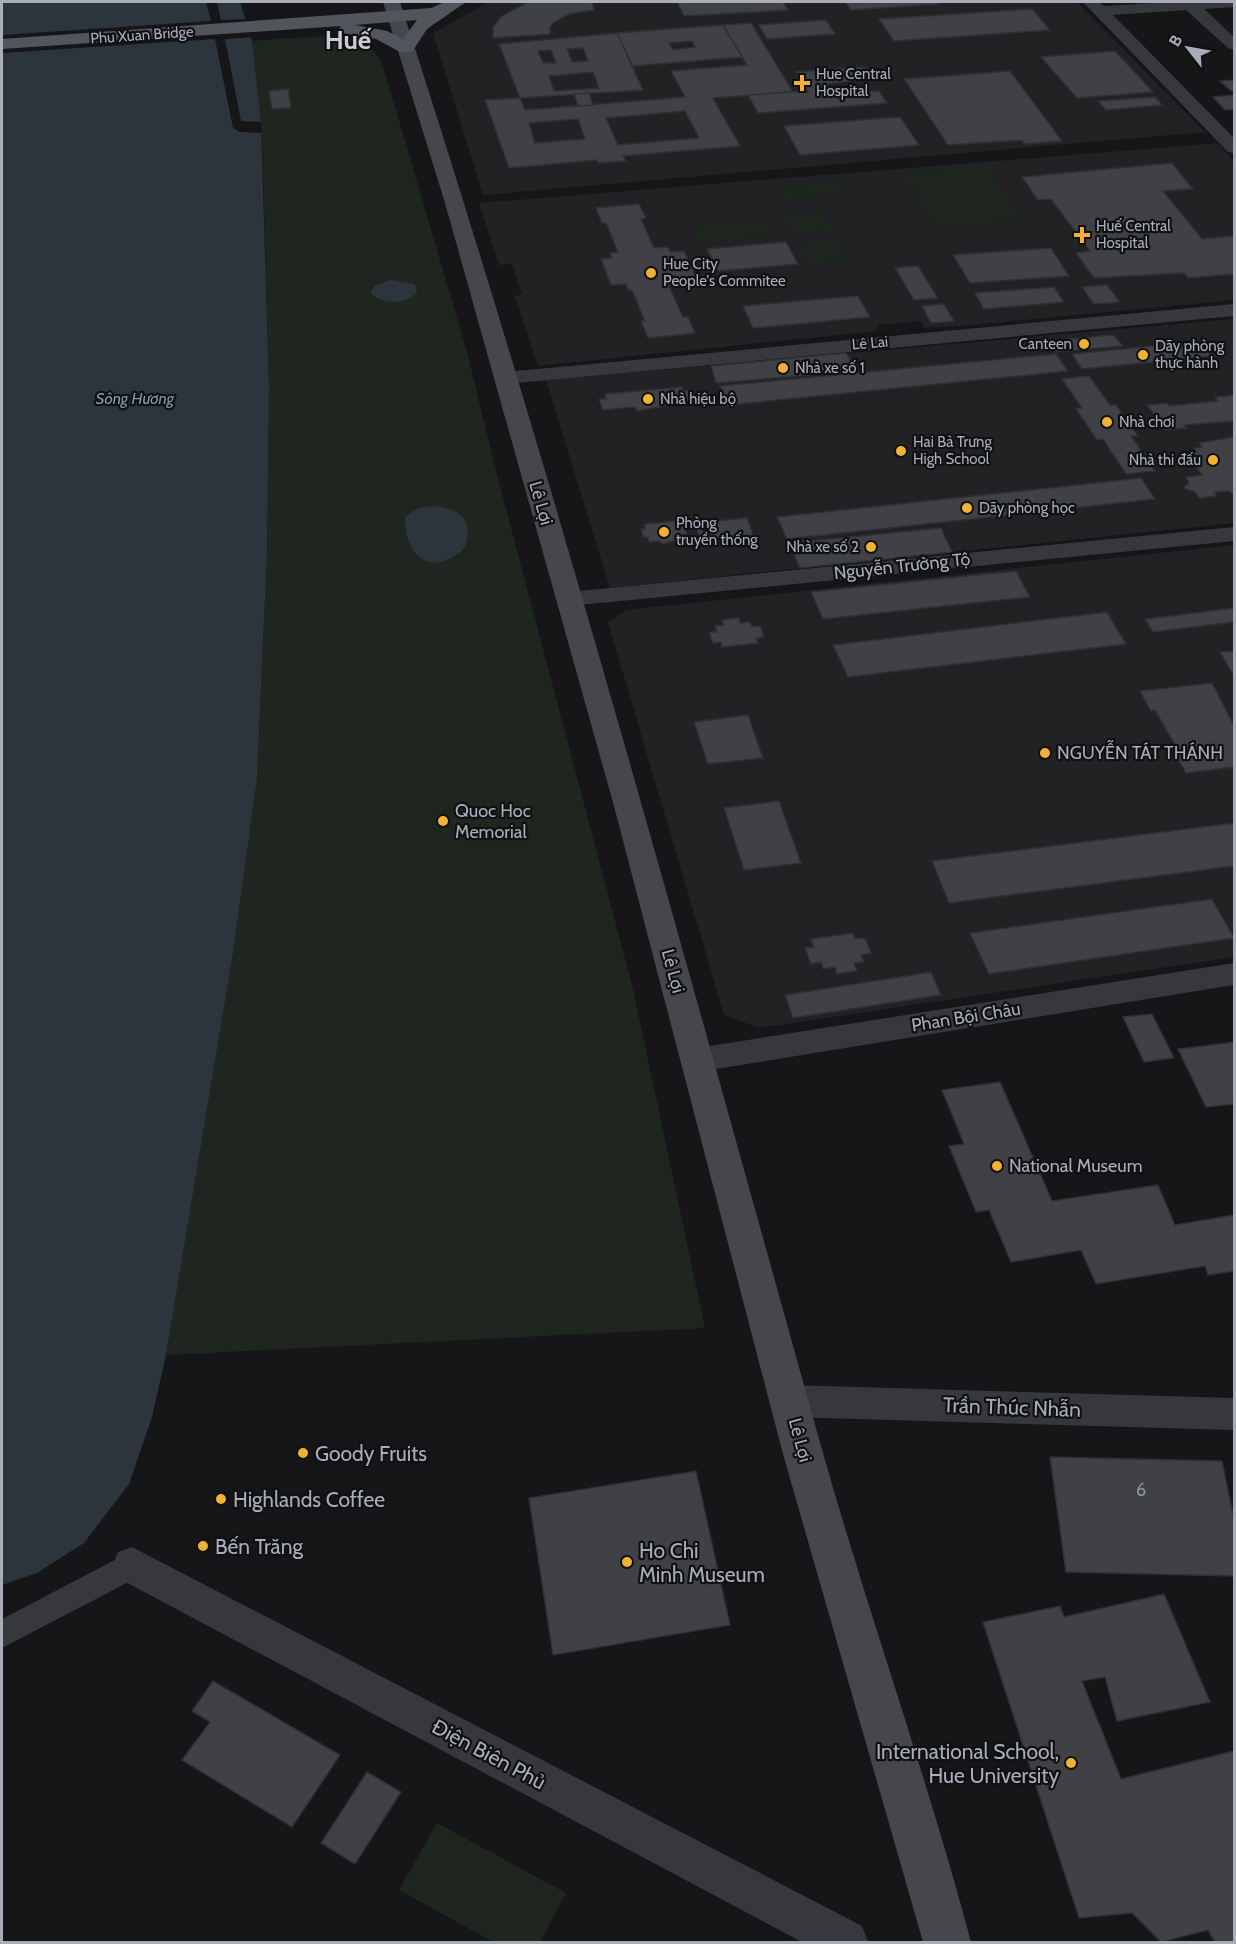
<svg xmlns="http://www.w3.org/2000/svg" width="1236" height="1944" font-family="Cabin,sans-serif">
<rect width="100%" height="100%" fill="#161618"/>
<!-- built -->
<g fill="#222225">
<path d="M 489,2 L 1077,2 L 1205,132 L 483,195 L 433,33 Z"/>
<path d="M 1218,143 L 1234,162 L 1234,300 L 983,324 L 925,328 L 921,321 L 878,325 L 876,331 L 538,366 L 515,296 L 522,294 L 512,264 L 499,265 L 479,203 Z"/>
<path d="M 1234,319 L 1234,523 L 610,588 L 546,380 Z"/>
<path d="M 1234,545 L 1234,957 L 759,1028 L 724,1015 L 608,622 L 626,610 Z"/>
</g>
<!-- green -->
<g fill="#1e261f">
<path d="M 309,37 C 340,36 370,32 383,66 L 467,352 L 497,475 L 633,989 L 705,1328 L 166,1355 L 232,960 L 257,779 L 267,552 L 269,389 L 262,133 L 252,41 Z"/>
<path d="M 984,165 L 1023,221 L 938,228 L 903,172 Z"/>
<path d="M 837,182 L 845,196 L 783,200 L 776,187 Z"/>
<path d="M 821,213 L 831,230 L 794,233 L 785,217 Z"/>
<path d="M 759,218 L 770,237 L 703,243 L 694,225 Z"/>
<path d="M 834,239 L 847,261 L 810,265 L 798,242 Z"/>
<path d="M 437,1823 L 566,1893 L 540,1942 L 493,1942 L 399,1890 Z"/>
</g>
<!-- water -->
<g fill="#2c353c">
<path d="M 2,2 L 240,2 L 252,41 L 261,122 L 269,389 L 267,552 L 257,779 L 232,960 L 166,1355 L 152,1417 L 129,1484 L 84,1543 L 37,1573 L 2,1585 Z"/>
<path d="M 390,280 L 415,284 L 417,293 C 406,304 382,306 371,293 L 374,286 Z"/>
<path d="M 434,506 C 455,508 472,516 467,539 C 466,546 463,551 457,554 C 425,577 404,550 405,517 L 418,508 Z"/>
</g>
<!-- pier -->
<path fill="#161618" d="M 206,2 L 231,2 L 217,3 L 221,20 L 249,19 L 254,37 L 225,39 L 241,121 L 261,122 L 262,133 L 240,132 L 233,128 L 215,39 L 2,53 L 2,35 L 211,21 Z"/>
<!-- building -->
<g fill="#404145" stroke="#303034" stroke-width="1.5" fill-rule="evenodd">
<path d="M 528,2 L 592,2 L 594,10 L 569,14 L 554,22 L 550,27 L 550,34 L 493,38 L 493,27 L 502,16 Z"/>
<path d="M 677,2 L 783,2 L 788,10 L 684,16 Z"/>
<path d="M 845,2 L 937,2 L 939,4 L 851,10 Z"/>
<path d="M 1032,9 L 1050,30 L 894,41 L 879,19 Z"/>
<path d="M 826,20 L 835,34 L 767,39 L 759,25 Z"/>
<path d="M 751,23 L 793,92 L 713,98 L 740,146 L 623,156 L 626,161 L 598,163 L 597,160 L 509,168 L 485,100 L 520,98 L 525,110 L 685,97 L 671,71 L 747,65 L 723,25 ZM 685,111 L 699,138 L 618,145 L 606,118 ZM 578,119 L 585,139 L 535,143 L 529,123 Z"/>
<path d="M 723,25 L 742,57 L 633,66 L 617,33 ZM 692,41 L 695,47 L 673,50 L 669,43 Z"/>
<path d="M 617,33 L 643,90 L 520,98 L 499,44 ZM 583,48 L 588,61 L 572,62 L 567,49 ZM 551,50 L 556,63 L 543,63 L 538,51 ZM 593,72 L 599,88 L 554,91 L 549,76 Z"/>
<path d="M 1115,51 L 1153,92 L 1077,98 L 1041,57 Z"/>
<path d="M 858,67 L 867,68 L 874,78 L 827,84 L 832,92 L 879,91 L 887,103 L 758,113 L 748,95 L 805,91 L 809,94 L 796,72 Z"/>
<path d="M 1010,71 L 1062,141 L 1024,144 L 1022,140 L 948,145 L 904,79 Z"/>
<path d="M 1234,80 L 1234,91 L 1231,91 L 1220,81 Z"/>
<path d="M 288,89 L 291,108 L 272,109 L 269,91 Z"/>
<path d="M 589,93 L 593,105 L 578,106 L 574,94 Z"/>
<path d="M 1234,95 L 1234,109 L 1225,110 L 1213,97 Z"/>
<path d="M 1155,97 L 1162,105 L 1106,110 L 1098,101 Z"/>
<path d="M 900,117 L 919,145 L 800,155 L 784,126 Z"/>
<path d="M 1172,163 L 1193,189 L 1163,191 L 1202,239 L 1234,236 L 1234,274 L 1188,278 L 1184,273 L 1094,278 L 1076,253 L 1090,251 L 1051,199 L 1038,200 L 1022,177 Z"/>
<path d="M 639,204 L 646,218 L 641,219 L 654,248 L 668,247 L 670,252 L 684,251 L 696,277 L 683,278 L 686,284 L 669,286 L 683,317 L 688,317 L 695,333 L 648,338 L 641,321 L 645,321 L 632,290 L 628,290 L 626,284 L 611,285 L 601,259 L 612,258 L 610,253 L 618,252 L 606,223 L 602,223 L 596,208 Z"/>
<path d="M 786,242 L 798,264 L 718,271 L 707,249 Z"/>
<path d="M 1051,248 L 1069,276 L 970,283 L 953,255 Z"/>
<path d="M 918,266 L 938,298 L 914,300 L 895,268 Z"/>
<path d="M 1107,285 L 1120,302 L 1094,304 L 1082,287 Z"/>
<path d="M 1054,287 L 1064,302 L 984,309 L 975,293 Z"/>
<path d="M 858,296 L 870,317 L 753,328 L 743,306 Z"/>
<path d="M 944,304 L 954,321 L 931,323 L 922,306 Z"/>
<path d="M 1113,335 L 1123,346 L 1055,352 L 1046,341 Z"/>
<path d="M 1203,341 L 1215,356 L 1082,369 L 1072,354 Z"/>
<path d="M 846,353 L 857,371 L 716,383 L 711,366 Z"/>
<path d="M 1056,354 L 1068,371 L 728,405 L 720,386 Z"/>
<path d="M 1089,376 L 1110,405 L 1116,405 L 1138,436 L 1131,436 L 1155,471 L 1126,474 L 1103,439 L 1097,440 L 1076,409 L 1082,408 L 1062,379 Z"/>
<path d="M 682,387 L 683,391 L 690,390 L 694,401 L 637,411 L 635,407 L 603,410 L 599,399 L 606,399 L 605,394 Z"/>
<path d="M 1234,395 L 1234,421 L 1184,425 L 1186,428 L 1166,430 L 1147,405 L 1167,403 L 1169,406 L 1218,401 L 1215,397 Z"/>
<path d="M 1234,437 L 1234,495 L 1229,491 L 1215,492 L 1217,496 L 1199,498 L 1195,492 L 1183,488 L 1189,483 L 1186,477 L 1202,475 L 1187,453 L 1196,452 L 1194,448 L 1202,447 L 1199,443 Z"/>
<path d="M 1141,478 L 1155,499 L 787,539 L 777,517 Z"/>
<path d="M 747,518 L 753,535 L 700,540 L 695,523 Z"/>
<path d="M 676,521 L 678,526 L 684,525 L 687,534 L 681,535 L 682,539 L 661,544 L 660,541 L 649,542 L 648,537 L 643,537 L 641,529 L 645,529 L 644,524 Z"/>
<path d="M 941,528 L 952,552 L 800,568 L 789,543 Z"/>
<path d="M 1016,571 L 1030,597 L 823,619 L 811,592 Z"/>
<path d="M 1234,608 L 1234,622 L 1153,632 L 1145,619 Z"/>
<path d="M 1107,612 L 1126,644 L 848,677 L 833,645 Z"/>
<path d="M 739,618 L 740,623 L 750,622 L 752,627 L 760,626 L 764,637 L 756,638 L 758,643 L 722,647 L 721,642 L 713,643 L 709,632 L 717,632 L 715,626 L 724,625 L 722,620 Z"/>
<path d="M 1234,651 L 1234,676 L 1220,652 Z"/>
<path d="M 1212,683 L 1234,726 L 1234,767 L 1186,773 L 1173,750 L 1178,750 L 1155,710 L 1151,711 L 1140,691 Z"/>
<path d="M 748,715 L 763,758 L 708,764 L 694,722 Z"/>
<path d="M 779,801 L 801,863 L 744,870 L 724,808 Z"/>
<path d="M 1234,823 L 1234,866 L 949,903 L 932,861 Z"/>
<path d="M 1212,899 L 1234,938 L 989,974 L 970,933 Z"/>
<path d="M 853,933 L 855,939 L 865,938 L 871,953 L 861,955 L 864,962 L 854,963 L 857,971 L 837,974 L 835,967 L 823,969 L 821,962 L 811,964 L 805,948 L 814,947 L 811,939 Z"/>
<path d="M 931,972 L 941,995 L 793,1018 L 785,995 Z"/>
<path d="M 1152,1014 L 1174,1058 L 1144,1062 L 1123,1017 Z"/>
<path d="M 1234,1042 L 1234,1104 L 1206,1107 L 1178,1049 Z"/>
<path d="M 1000,1082 L 1052,1201 L 1158,1185 L 1175,1225 L 1234,1215 L 1234,1271 L 1208,1275 L 1205,1266 L 1096,1284 L 1081,1250 L 1011,1262 L 989,1210 L 976,1212 L 949,1146 L 964,1144 L 942,1090 Z"/>
<path d="M 1050,1457 L 1222,1461 L 1234,1519 L 1234,1576 L 1066,1572 Z"/>
<path d="M 696,1471 L 730,1625 L 553,1655 L 529,1498 Z"/>
<path d="M 1164,1594 L 1210,1702 L 1117,1721 L 1105,1677 L 1082,1681 L 1121,1779 L 1234,1751 L 1234,1942 L 1215,1942 L 1208,1930 L 1161,1942 L 1132,1913 L 1079,1918 L 983,1622 L 1060,1606 L 1064,1617 Z"/>
<path d="M 213,1681 L 340,1755 L 292,1827 L 182,1760 L 210,1722 L 192,1711 Z"/>
<path d="M 367,1772 L 401,1792 L 355,1864 L 321,1843 Z"/>
</g>
<g fill="none" stroke-linecap="round" stroke-linejoin="round">
<!-- pedestrian -->
<path fill="#37383d" fill-rule="evenodd" d="M 132,1551 L 142,1555 L 147,1565 L 142,1575 L 2,1648 L 2,1619 Z"/>
<!-- minor -->
<g fill="#37383d" fill-rule="evenodd">
<path d="M 1083,2 L 1099,2 L 1104,6 L 1171,2 L 1234,2 L 1234,7 L 1204,9 L 1234,37 L 1234,50 L 1228,48 L 1186,10 L 1113,15 L 1234,138 L 1234,153 L 1228,152 Z"/>
<path d="M 1234,304 L 1234,316 L 506,384 L 498,383 L 495,378 L 498,373 L 506,372 Z"/>
<path d="M 1234,527 L 1234,541 L 569,606 L 560,604 L 557,599 L 560,594 L 569,592 Z"/>
<path d="M 1234,963 L 1234,985 L 697,1072 L 686,1068 L 681,1060 L 686,1052 L 697,1048 Z"/>
<path d="M 789,1385 L 1234,1398 L 1234,1430 L 789,1417 L 776,1412 L 771,1401 L 776,1390 Z"/>
<path d="M 132,1547 L 862,1926 L 868,1942 L 802,1942 L 118,1578 L 113,1565 L 118,1552 Z"/>
</g>
<!-- secondary -->
<path fill="#45474d" fill-rule="evenodd" d="M 383,2 L 400,2 C 555,479 686,963 821,1446 C 868,1613 927,1776 971,1942 L 923,1942 L 783,1454 L 614,806 L 445,203 Z"/>
<!-- primary -->
<path fill="#53555c" fill-rule="evenodd" d="M 445,2 L 466,2 L 427,29 L 412,52 L 400,52 L 376,39 L 342,33 L 339,29 L 341,26 L 2,49 L 2,39 L 431,8 ZM 417,20 L 403,39 L 387,31 L 355,25 Z"/>
</g>
<!-- markers -->
<g fill="#f2b134" stroke="#111113" stroke-width="2">
<path d="M799 74h6v6h6v6h-6v6h-6v-6h-6v-6h6z"/>
<path d="M1079 226h6v6h6v6h-6v6h-6v-6h-6v-6h6z"/>
<circle cx="651" cy="273" r="6"/>
<circle cx="1084" cy="344" r="6"/>
<circle cx="1143" cy="355" r="6"/>
<circle cx="783" cy="368" r="6"/>
<circle cx="648" cy="399" r="6"/>
<circle cx="1107" cy="422" r="6"/>
<circle cx="901" cy="451" r="6"/>
<circle cx="1213" cy="460" r="6"/>
<circle cx="967" cy="508" r="6"/>
<circle cx="664" cy="532" r="6"/>
<circle cx="871" cy="547" r="6"/>
<circle cx="1045" cy="753" r="6"/>
<circle cx="443" cy="821" r="6"/>
<circle cx="997" cy="1166" r="6"/>
<circle cx="303" cy="1453" r="6"/>
<circle cx="221" cy="1499" r="6"/>
<circle cx="203" cy="1546" r="6"/>
<circle cx="627" cy="1562" r="6"/>
<circle cx="1071" cy="1763" r="6"/>
</g>
<g text-anchor="middle" dominant-baseline="central" stroke-width="4.5" stroke-linejoin="round" paint-order="stroke">
<!-- far-street labels -->
<g font-size="15" fill="#a8adb8" stroke="#111113">
<text transform="translate(142 35) rotate(-4)">Phu Xuan Bridge</text>
<text transform="translate(870 343) rotate(-5)">Lê Lai</text>
</g>
<!-- far-poi labels -->
<g font-size="15" fill="#a8adb8" stroke="#111113" text-anchor="start">
<text x="816" y="74">Hue Central<tspan x="816" dy="17">Hospital</tspan></text>
<text x="1096" y="226">Huế Central<tspan x="1096" dy="17">Hospital</tspan></text>
<text x="663" y="264">Hue City<tspan x="663" dy="17">People's Commitee</tspan></text>
<text x="1072" y="344" text-anchor="end">Canteen</text>
<text x="1155" y="346">Dãy phòng<tspan x="1155" dy="17">thực hành</tspan></text>
<text x="795" y="368">Nhà xe số 1</text>
<text x="660" y="399">Nhà hiệu bộ</text>
<text x="1119" y="422">Nhà chơi</text>
<text x="913" y="442">Hai Bà Trưng<tspan x="913" dy="17">High School</tspan></text>
<text x="1201" y="460" text-anchor="end">Nhà thi đấu</text>
<text x="979" y="508">Dãy phòng học</text>
<text x="676" y="523">Phòng<tspan x="676" dy="17">truyền thống</tspan></text>
<text x="859" y="547" text-anchor="end">Nhà xe số 2</text>
</g>
<!-- far-water labels -->
<g font-size="16" font-style="italic" fill="#7f9bb3" stroke="#111113">
<text x="135" y="398">Sông Hương</text>
</g>
<!-- street labels -->
<g font-size="18" fill="#a8adb8" stroke="#111113">
<text transform="translate(541 503) rotate(74)">Lê Lợi</text>
<text transform="translate(902 566) rotate(-6)">Nguyễn Trường Tộ</text>
<text transform="translate(673 971) rotate(75)">Lê Lợi</text>
<text transform="translate(966 1017) rotate(-9)">Phan Bội Châu</text>
<text transform="translate(800 1440) rotate(75)">Lê Lợi</text>
</g>
<!-- poi labels -->
<g font-size="18" fill="#a8adb8" stroke="#111113" text-anchor="start">
<text x="1057" y="753">NGUYỄN TÁT THÁNH</text>
<text x="455" y="811">Quoc Hoc<tspan x="455" dy="21">Memorial</tspan></text>
<text x="1009" y="1166">National Museum</text>
</g>
<!-- near-number labels -->
<g font-size="18" fill="#8e929b">
<text x="1141" y="1490">6</text>
</g>
<!-- near-street labels -->
<g font-size="21" fill="#a8adb8" stroke="#111113">
<text transform="translate(1012 1407) rotate(2)">Trần Thúc Nhẫn</text>
<text transform="translate(489 1754) rotate(28)">Điện Biên Phủ</text>
</g>
<!-- near-poi labels -->
<g font-size="21" fill="#a8adb8" stroke="#111113" text-anchor="start">
<text x="315" y="1453">Goody Fruits</text>
<text x="233" y="1499">Highlands Coffee</text>
<text x="215" y="1546">Bến Trăng</text>
<text x="639" y="1550">Ho Chi<tspan x="639" dy="24">Minh Museum</tspan></text>
<text x="1059" y="1751" text-anchor="end">International School,<tspan x="1059" dy="24">Hue University</tspan></text>
</g>
<!-- far-town labels -->
<g font-size="26" font-weight="bold" fill="#c9ccd4" stroke="#111113">
<text x="348" y="40">Huế</text>
</g>
</g>
<!-- border -->
<rect width="1236" height="1944" fill="none" stroke="#a8adb8" stroke-width="6"/>
<!-- north arrow -->
<g transform="translate(1188 48) rotate(301)" stroke="#111113" stroke-width="4.5" paint-order="stroke">
<path d="M0-4.5L10 22L0 15L-10 22Z" fill="#a8adb8"/>
<text y="-9" font-size="16" font-weight="bold" text-anchor="middle" fill="#a8adb8">B</text>
</g>
</svg>
